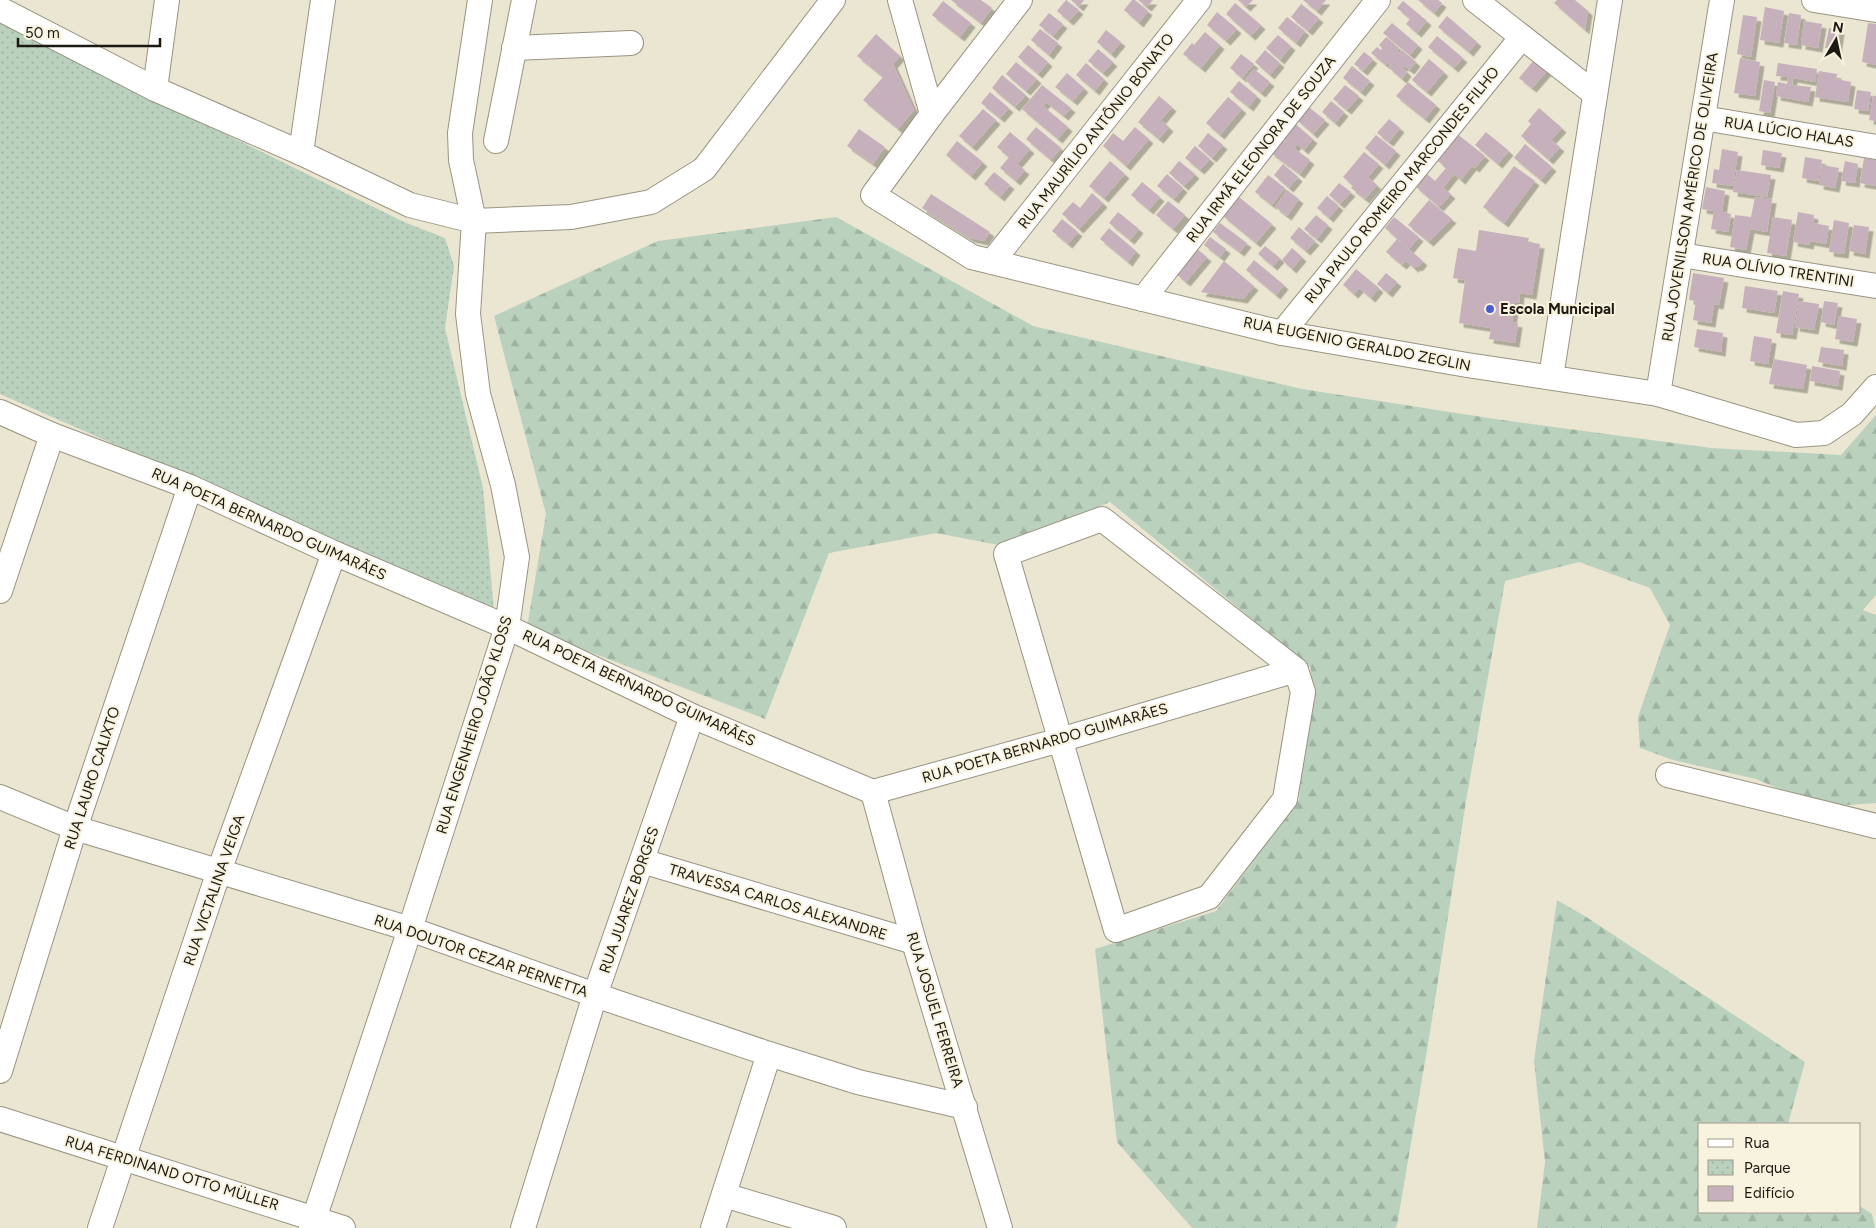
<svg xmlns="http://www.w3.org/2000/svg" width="1876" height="1228" font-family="Figtree,sans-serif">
<defs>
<pattern id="forest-firs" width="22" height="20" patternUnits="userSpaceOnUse" patternTransform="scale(1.25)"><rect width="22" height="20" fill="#bad1be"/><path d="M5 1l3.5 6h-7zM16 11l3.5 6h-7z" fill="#9fb3a2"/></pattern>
<pattern id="park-dots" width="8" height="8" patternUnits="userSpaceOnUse" patternTransform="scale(1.25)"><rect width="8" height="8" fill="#bad1be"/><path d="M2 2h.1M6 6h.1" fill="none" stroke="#9fb3a2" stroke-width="1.8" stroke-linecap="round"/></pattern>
<filter id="shadow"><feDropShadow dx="4.5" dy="4.5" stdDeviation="0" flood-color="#0004"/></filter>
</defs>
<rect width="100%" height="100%" fill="#ebe6d1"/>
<!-- forest -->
<g fill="url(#forest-firs)">
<path d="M 836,217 L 1033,326 L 1302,389 L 1495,419 L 1711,448 L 1841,455 L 1876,415 L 1876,595 L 1863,610 L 1876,615 L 1876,803 L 1834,806 L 1803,799 L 1756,779 L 1673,760 L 1640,748 L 1638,717 L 1670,625 L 1650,588 L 1579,562 L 1505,581 L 1466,801 L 1430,1032 L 1397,1225 L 1395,1228 L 1192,1228 L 1117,1142 L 1095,949 L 1216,911 L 1299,800 L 1311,668 L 1110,502 L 1004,546 L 936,533 L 829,553 L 765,719 L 527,628 L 546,514 L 494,316 L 658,241 Z"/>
<path d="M 1557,900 L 1588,918 L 1805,1062 L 1788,1124 L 1700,1124 L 1700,1212 L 1860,1212 L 1860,1206 L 1872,1214 L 1875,1228 L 1537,1228 L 1545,1162 L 1534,1061 Z"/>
</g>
<!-- park -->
<path fill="url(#park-dots)" d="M 0,23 L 404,222 L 445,238 L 454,266 L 445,328 L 483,488 L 494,611 L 0,394 Z"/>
<!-- building -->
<g fill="#c6b0bb" filter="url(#shadow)">
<path d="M 951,0 L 981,0 L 992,8 L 981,23 Z"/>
<path d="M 1066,0 L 1079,10 L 1069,21 L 1057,11 Z"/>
<path d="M 1071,0 L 1084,0 L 1079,7 Z"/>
<path d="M 1132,0 L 1135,0 L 1148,11 L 1139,23 L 1124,10 Z"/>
<path d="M 1138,0 L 1153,0 L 1147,7 Z"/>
<path d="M 1238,0 L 1253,0 L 1246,7 Z"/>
<path d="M 1303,0 L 1326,0 L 1317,11 Z"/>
<path d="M 1418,0 L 1438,0 L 1442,3 L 1434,13 Z"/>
<path d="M 1557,0 L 1575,0 L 1588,11 L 1585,30 L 1554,3 Z"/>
<path d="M 943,1 L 971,23 L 960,37 L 932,15 Z"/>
<path d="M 1403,1 L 1427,21 L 1417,33 L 1406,24 L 1410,19 L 1397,8 Z"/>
<path d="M 1235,3 L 1261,25 L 1251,36 L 1226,14 Z"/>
<path d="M 1301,4 L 1319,18 L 1308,31 L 1291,17 Z"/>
<path d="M 1765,7 L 1784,11 L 1779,43 L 1760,40 Z"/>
<path d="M 1217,12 L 1237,29 L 1226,41 L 1207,25 Z"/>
<path d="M 1049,13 L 1063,24 L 1053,36 L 1039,25 Z"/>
<path d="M 1789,13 L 1801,15 L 1797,45 L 1784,43 Z"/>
<path d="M 1743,15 L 1757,17 L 1751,57 L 1737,54 Z"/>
<path d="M 1447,16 L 1477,42 L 1469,52 L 1438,27 Z"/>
<path d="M 1287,17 L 1305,31 L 1296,43 L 1278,28 Z"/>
<path d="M 1804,21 L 1822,24 L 1818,48 L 1801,45 Z"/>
<path d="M 1392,23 L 1418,45 L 1410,55 L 1383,33 Z"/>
<path d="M 1868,23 L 1876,24 L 1876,65 L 1862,62 Z"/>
<path d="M 1829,28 L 1840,30 L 1837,50 L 1825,48 Z"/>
<path d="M 1040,29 L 1058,43 L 1049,55 L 1031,40 Z"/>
<path d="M 1106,30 L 1121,42 L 1111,54 L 1097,42 Z"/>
<path d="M 1205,32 L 1220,45 L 1201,68 L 1183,54 L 1192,43 L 1194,45 Z"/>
<path d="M 876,34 L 900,56 L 893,64 L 914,110 L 898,129 L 863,100 L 883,77 L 857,56 Z"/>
<path d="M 1278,35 L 1291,46 L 1280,60 L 1266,48 Z"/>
<path d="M 1437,36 L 1463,58 L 1454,68 L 1428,47 Z"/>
<path d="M 1386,37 L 1399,48 L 1397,51 L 1399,53 L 1402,50 L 1416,62 L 1410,70 L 1404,66 L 1402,67 L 1407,72 L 1402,79 L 1388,67 L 1390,65 L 1388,63 L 1386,65 L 1371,53 L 1377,47 L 1381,50 L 1382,48 L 1379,45 Z"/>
<path d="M 1028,45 L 1048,62 L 1038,74 L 1018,57 Z"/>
<path d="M 1098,49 L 1113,62 L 1103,73 L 1088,61 Z"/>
<path d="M 1265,50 L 1280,63 L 1270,75 L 1255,62 Z"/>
<path d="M 1364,52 L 1373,59 L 1363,71 L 1354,64 Z"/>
<path d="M 1241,54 L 1254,64 L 1242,78 L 1230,68 Z"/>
<path d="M 1740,58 L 1760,62 L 1755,96 L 1734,93 Z"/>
<path d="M 1429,59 L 1444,72 L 1427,92 L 1412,80 Z"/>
<path d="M 1534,60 L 1547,71 L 1532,88 L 1519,78 Z"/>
<path d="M 1016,62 L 1037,79 L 1026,91 L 1006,74 Z"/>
<path d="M 1086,63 L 1104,79 L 1095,91 L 1076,75 Z"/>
<path d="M 1778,63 L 1817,69 L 1815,82 L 1793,78 L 1792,85 L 1811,87 L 1808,102 L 1776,96 L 1778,82 L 1787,84 L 1788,77 L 1776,76 Z"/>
<path d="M 1352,66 L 1370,81 L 1361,92 L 1343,78 Z"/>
<path d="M 1254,69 L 1270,82 L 1261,93 L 1245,80 Z"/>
<path d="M 1819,71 L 1837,74 L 1836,79 L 1851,82 L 1848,102 L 1815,97 Z"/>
<path d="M 1067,73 L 1084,88 L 1073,101 L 1055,87 Z"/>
<path d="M 1002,75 L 1026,95 L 1015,107 L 992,88 Z"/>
<path d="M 1764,80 L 1775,82 L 1770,113 L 1759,111 Z"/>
<path d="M 1239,81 L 1257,96 L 1249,107 L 1230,92 Z"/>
<path d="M 1408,82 L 1436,105 L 1425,119 L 1396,96 Z"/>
<path d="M 1042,85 L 1071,108 L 1064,116 L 1046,102 L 1043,106 L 1068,127 L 1058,139 L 1022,109 Z"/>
<path d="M 1345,85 L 1359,96 L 1347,110 L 1333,99 Z"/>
<path d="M 1857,90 L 1871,92 L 1868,111 L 1854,109 Z"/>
<path d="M 990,92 L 1009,108 L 1000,118 L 981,103 Z"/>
<path d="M 1159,96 L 1172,107 L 1161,120 L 1169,127 L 1159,139 L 1138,122 Z"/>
<path d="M 1873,96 L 1876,96 L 1876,121 L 1869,120 Z"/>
<path d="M 1228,97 L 1242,109 L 1220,135 L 1206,123 Z"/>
<path d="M 1331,101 L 1344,112 L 1335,123 L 1322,112 Z"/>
<path d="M 1306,105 L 1325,120 L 1313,134 L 1295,118 Z"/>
<path d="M 1539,108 L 1562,128 L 1551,140 L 1560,147 L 1549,160 L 1521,136 L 1531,124 L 1528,121 Z"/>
<path d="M 983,109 L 996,120 L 972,147 L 959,136 Z"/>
<path d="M 1389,119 L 1400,128 L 1389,142 L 1377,133 Z"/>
<path d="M 1293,122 L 1313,139 L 1304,150 L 1297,144 L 1294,148 L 1310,160 L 1300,174 L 1270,152 L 1280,138 L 1288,143 L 1281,137 Z"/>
<path d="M 1036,127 L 1061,148 L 1051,160 L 1026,139 Z"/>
<path d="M 1135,127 L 1149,139 L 1126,166 L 1103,146 L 1113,133 L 1123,141 Z"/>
<path d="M 859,129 L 885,147 L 873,164 L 847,146 Z"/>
<path d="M 1010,132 L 1030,149 L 1017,164 L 1025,170 L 1016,181 L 1000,168 L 1009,157 L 997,147 Z"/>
<path d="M 1486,132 L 1509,151 L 1498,164 L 1475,145 Z"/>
<path d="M 1208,133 L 1223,145 L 1212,158 L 1198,146 Z"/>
<path d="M 1456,133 L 1485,156 L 1475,168 L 1472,166 L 1461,180 L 1454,174 L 1443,188 L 1451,194 L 1439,207 L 1415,186 L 1426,173 L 1435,181 L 1446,168 L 1438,161 L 1449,147 L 1446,145 Z"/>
<path d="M 1376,135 L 1396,151 L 1385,165 L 1365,148 Z"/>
<path d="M 957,141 L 983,162 L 971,176 L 946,155 Z"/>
<path d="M 1525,144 L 1552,167 L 1541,180 L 1514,158 Z"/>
<path d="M 1195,146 L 1210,159 L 1200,170 L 1185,158 Z"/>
<path d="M 1722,149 L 1738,152 L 1733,186 L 1712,183 L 1714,169 L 1719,170 Z"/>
<path d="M 1763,150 L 1782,153 L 1779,168 L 1761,165 Z"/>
<path d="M 1364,152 L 1379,164 L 1368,177 L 1377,185 L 1365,199 L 1351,188 L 1353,186 L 1343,177 Z"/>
<path d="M 1805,157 L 1822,160 L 1818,181 L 1802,178 Z"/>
<path d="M 1864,158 L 1876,160 L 1876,186 L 1860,183 Z"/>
<path d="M 1110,161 L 1125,174 L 1104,198 L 1089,186 Z"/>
<path d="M 1179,161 L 1195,174 L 1184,186 L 1169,173 Z"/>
<path d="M 1845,161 L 1858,164 L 1855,183 L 1841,181 Z"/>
<path d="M 1283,164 L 1298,177 L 1289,188 L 1274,175 Z"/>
<path d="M 1822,165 L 1839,168 L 1835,188 L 1819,185 Z"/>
<path d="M 1514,166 L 1535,181 L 1504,223 L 1483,207 Z"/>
<path d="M 1737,170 L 1771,175 L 1767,197 L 1733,192 Z"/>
<path d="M 994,172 L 1010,185 L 1000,197 L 984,184 Z"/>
<path d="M 1167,174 L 1183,188 L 1174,199 L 1157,186 Z"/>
<path d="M 1268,175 L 1285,188 L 1272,205 L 1255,192 Z"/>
<path d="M 1142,182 L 1160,197 L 1149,210 L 1131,195 Z"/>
<path d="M 1339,183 L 1351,192 L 1340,204 L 1329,195 Z"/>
<path d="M 1706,187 L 1725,191 L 1722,212 L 1731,214 L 1728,232 L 1711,229 L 1714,211 L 1702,209 Z"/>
<path d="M 1287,190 L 1299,199 L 1287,216 L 1275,207 Z"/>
<path d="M 1092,193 L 1103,203 L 1079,229 L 1062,214 L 1073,202 L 1080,208 Z"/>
<path d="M 931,194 L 990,232 L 984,241 L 970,238 L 922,208 Z"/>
<path d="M 1327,196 L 1339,206 L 1329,218 L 1317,208 Z"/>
<path d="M 1239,197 L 1272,224 L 1256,243 L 1223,216 Z"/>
<path d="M 1755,197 L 1772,199 L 1767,232 L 1750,229 L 1746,250 L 1730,247 L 1735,215 L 1751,217 Z"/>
<path d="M 1429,200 L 1452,219 L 1429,242 L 1408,225 Z"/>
<path d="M 1168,201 L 1185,215 L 1173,229 L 1156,215 Z"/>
<path d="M 1118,212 L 1139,229 L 1130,240 L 1109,223 Z"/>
<path d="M 1798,212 L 1814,215 L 1813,223 L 1829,226 L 1826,244 L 1810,241 L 1809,245 L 1793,242 Z"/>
<path d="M 1316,215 L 1328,225 L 1317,239 L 1304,229 Z"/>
<path d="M 1394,217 L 1419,237 L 1409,249 L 1385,228 Z"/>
<path d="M 1773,217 L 1792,220 L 1786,256 L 1767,253 Z"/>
<path d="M 1062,219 L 1078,232 L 1068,244 L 1052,231 Z"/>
<path d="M 1834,220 L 1849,223 L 1844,254 L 1829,252 Z"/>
<path d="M 1220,223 L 1247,243 L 1240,252 L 1213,232 Z"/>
<path d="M 1854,225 L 1869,227 L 1865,254 L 1849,251 Z"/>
<path d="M 1299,227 L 1315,241 L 1306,251 L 1290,238 Z"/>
<path d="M 1109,228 L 1136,251 L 1128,262 L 1100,239 Z"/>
<path d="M 1479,230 L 1529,238 L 1528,242 L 1540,244 L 1532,295 L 1520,293 L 1519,303 L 1515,302 L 1512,322 L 1518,323 L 1515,343 L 1489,339 L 1491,328 L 1459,323 L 1465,280 L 1453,278 L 1458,248 L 1476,251 Z"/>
<path d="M 1210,237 L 1226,249 L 1220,257 L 1204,245 Z"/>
<path d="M 1397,239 L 1423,261 L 1418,267 L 1416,266 L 1414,268 L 1406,261 L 1402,265 L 1386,252 Z"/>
<path d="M 1265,246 L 1280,258 L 1273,266 L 1258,254 Z"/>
<path d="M 1292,248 L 1302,257 L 1292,269 L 1282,260 Z"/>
<path d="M 1197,249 L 1207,257 L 1186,282 L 1176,274 Z"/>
<path d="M 1254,260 L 1284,285 L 1276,295 L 1246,270 Z"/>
<path d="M 1224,261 L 1254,286 L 1243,299 L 1201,292 Z"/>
<path d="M 1356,269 L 1379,288 L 1371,298 L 1359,288 L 1354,294 L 1343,285 Z"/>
<path d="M 1386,273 L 1397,282 L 1388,293 L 1377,284 Z"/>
<path d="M 1693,273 L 1724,278 L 1719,305 L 1714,304 L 1711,323 L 1693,320 L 1696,301 L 1689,300 Z"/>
<path d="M 1745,286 L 1778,291 L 1774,313 L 1742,308 Z"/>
<path d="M 1783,291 L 1799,294 L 1792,335 L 1776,333 Z"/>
<path d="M 1799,301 L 1819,304 L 1814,330 L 1795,327 Z"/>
<path d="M 1824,301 L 1838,303 L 1834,325 L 1821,322 Z"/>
<path d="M 1839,316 L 1857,319 L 1853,342 L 1835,339 Z"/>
<path d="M 1697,329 L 1723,333 L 1721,352 L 1694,347 Z"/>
<path d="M 1754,336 L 1772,339 L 1768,364 L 1750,361 Z"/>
<path d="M 1821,347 L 1844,350 L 1842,366 L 1818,362 Z"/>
<path d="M 1774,359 L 1807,365 L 1803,389 L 1769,384 Z"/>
<path d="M 1812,366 L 1840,371 L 1838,386 L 1810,381 Z"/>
</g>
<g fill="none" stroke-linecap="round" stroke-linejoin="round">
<defs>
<g id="minor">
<path d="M 900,0 L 932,114"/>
<path d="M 1020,0 L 932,114 L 873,195 L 972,257 L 1282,333 L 1467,365 L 1658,394 L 1796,435 L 1824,433 L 1852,414 L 1876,387"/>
<path d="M 1475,0 L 1595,94"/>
<path d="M 1814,0 L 1876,10"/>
<path d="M 0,9 L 155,89 L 301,153 L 410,205 L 474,221 L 571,217 L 651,202 L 704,169 L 833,0"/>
<path d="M 514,48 L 631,43"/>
<path d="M 155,89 L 167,0"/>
<path d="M 1703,118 L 1876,147"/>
<path d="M 496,141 L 524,0"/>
<path d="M 301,153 L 323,0"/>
<path d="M 1681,255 L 1876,286"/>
<path d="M 992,262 L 1199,0"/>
<path d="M 1143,299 L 1378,0"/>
<path d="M 1282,333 L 1522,37"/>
<path d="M 1551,377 L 1610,0"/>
<path d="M 1658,394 L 1722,0"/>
<path d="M 0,412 L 52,435 L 190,487 L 334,553 L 507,627 L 692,716 L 873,792 L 1060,740 L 1296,670"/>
<path d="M 1102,519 L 1296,670 L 1303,692 L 1285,799 L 1209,897 L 1116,930 L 1006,554 Z"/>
<path d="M 0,591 L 52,435"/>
<path d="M 1668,775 L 1876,826"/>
<path d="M 873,792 L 914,942 L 1000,1228"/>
<path d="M 0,797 L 75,828 L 410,929 L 595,995 L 769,1054 L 858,1082 L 965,1107"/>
<path d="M 642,861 L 914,942"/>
<path d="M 0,1071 L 75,828 L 190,487"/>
<path d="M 0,1119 L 343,1228"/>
<path d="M 724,1195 L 834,1228"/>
<path d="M 100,1228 L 219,871 L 334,553"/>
<path d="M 311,1228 L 410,929 L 507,627 L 517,557 L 503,485 L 478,394 L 468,314 L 474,221 L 461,160 L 460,133 L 480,0"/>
<path d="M 523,1228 L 595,995 L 692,716"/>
<path d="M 713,1228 L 769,1054"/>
</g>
</defs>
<!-- minor casing -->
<use href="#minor" stroke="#999481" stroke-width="26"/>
<!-- minor -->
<use href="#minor" stroke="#fff" stroke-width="24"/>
</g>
<!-- markers -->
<circle fill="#4a5dd2" stroke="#f8f3de" stroke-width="2" cx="1490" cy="309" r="5"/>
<g text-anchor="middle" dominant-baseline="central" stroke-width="4" stroke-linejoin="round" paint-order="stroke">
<!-- street labels -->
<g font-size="15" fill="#1b1912" stroke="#f8f3de">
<text transform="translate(1096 131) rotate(-52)">RUA MAURÍLIO ANTÔNIO BONATO</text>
<text transform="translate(1789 132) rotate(9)">RUA LÚCIO HALAS</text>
<text transform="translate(1261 149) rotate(-52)">RUA IRMÃ ELEONORA DE SOUZA</text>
<text transform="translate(1402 185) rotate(-51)">RUA PAULO ROMEIRO MARCONDES FILHO</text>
<text transform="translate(1690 197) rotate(-81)">RUA JOVENILSON AMÉRICO DE OLIVEIRA</text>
<text transform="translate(1778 270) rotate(9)">RUA OLÍVIO TRENTINI</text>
<text transform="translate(1357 344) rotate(11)">RUA EUGENIO GERALDO ZEGLIN</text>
<text transform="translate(269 524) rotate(24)">RUA POETA BERNARDO GUIMARÃES</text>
<text transform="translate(639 688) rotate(25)">RUA POETA BERNARDO GUIMARÃES</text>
<text transform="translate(474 725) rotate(-73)">RUA ENGENHEIRO JOÃO KLOSS</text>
<text transform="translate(1045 743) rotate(-16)">RUA POETA BERNARDO GUIMARÃES</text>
<text transform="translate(92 778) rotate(-72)">RUA LAURO CALIXTO</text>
<text transform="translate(214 890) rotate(-71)">RUA VICTALINA VEIGA</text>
<text transform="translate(629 900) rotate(-71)">RUA JUAREZ BORGES</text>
<text transform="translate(778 902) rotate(17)">TRAVESSA CARLOS ALEXANDRE</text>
<text transform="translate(481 956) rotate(19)">RUA DOUTOR CEZAR PERNETTA</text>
<text transform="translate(935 1010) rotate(73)">RUA JOSUEL FERREIRA</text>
<text transform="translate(172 1173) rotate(17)">RUA FERDINAND OTTO MÜLLER</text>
</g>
<!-- poi labels -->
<g font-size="15" font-weight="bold" fill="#1b1912" stroke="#f8f3de" text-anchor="start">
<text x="1500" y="309">Escola Municipal</text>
</g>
</g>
<!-- legend -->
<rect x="1698" y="1123" width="162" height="90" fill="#f8f3de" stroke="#a09c8c"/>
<rect x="1708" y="1139" width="25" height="8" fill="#ffffff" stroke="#a09c8c"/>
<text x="1744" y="1148" font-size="15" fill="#1b1912">Rua</text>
<rect x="1708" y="1160" width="25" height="15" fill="url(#park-dots)" stroke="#a09c8c"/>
<text x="1744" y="1173" font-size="15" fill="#1b1912">Parque</text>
<rect x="1708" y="1186" width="25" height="15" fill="#c6b0bb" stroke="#a09c8c"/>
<text x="1744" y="1198" font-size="15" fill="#1b1912">Edifício</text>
<!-- north arrow -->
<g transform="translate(1836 40) rotate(9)" stroke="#f8f3de" stroke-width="4" paint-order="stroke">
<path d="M0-4L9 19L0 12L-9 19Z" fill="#1b1912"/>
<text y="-8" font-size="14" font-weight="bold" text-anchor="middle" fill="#1b1912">N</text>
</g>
<!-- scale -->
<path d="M18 38v8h142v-8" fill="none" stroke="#1b1912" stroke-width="2.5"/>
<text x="25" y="38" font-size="15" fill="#1b1912" stroke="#f8f3de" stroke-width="4" paint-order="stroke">50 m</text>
</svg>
